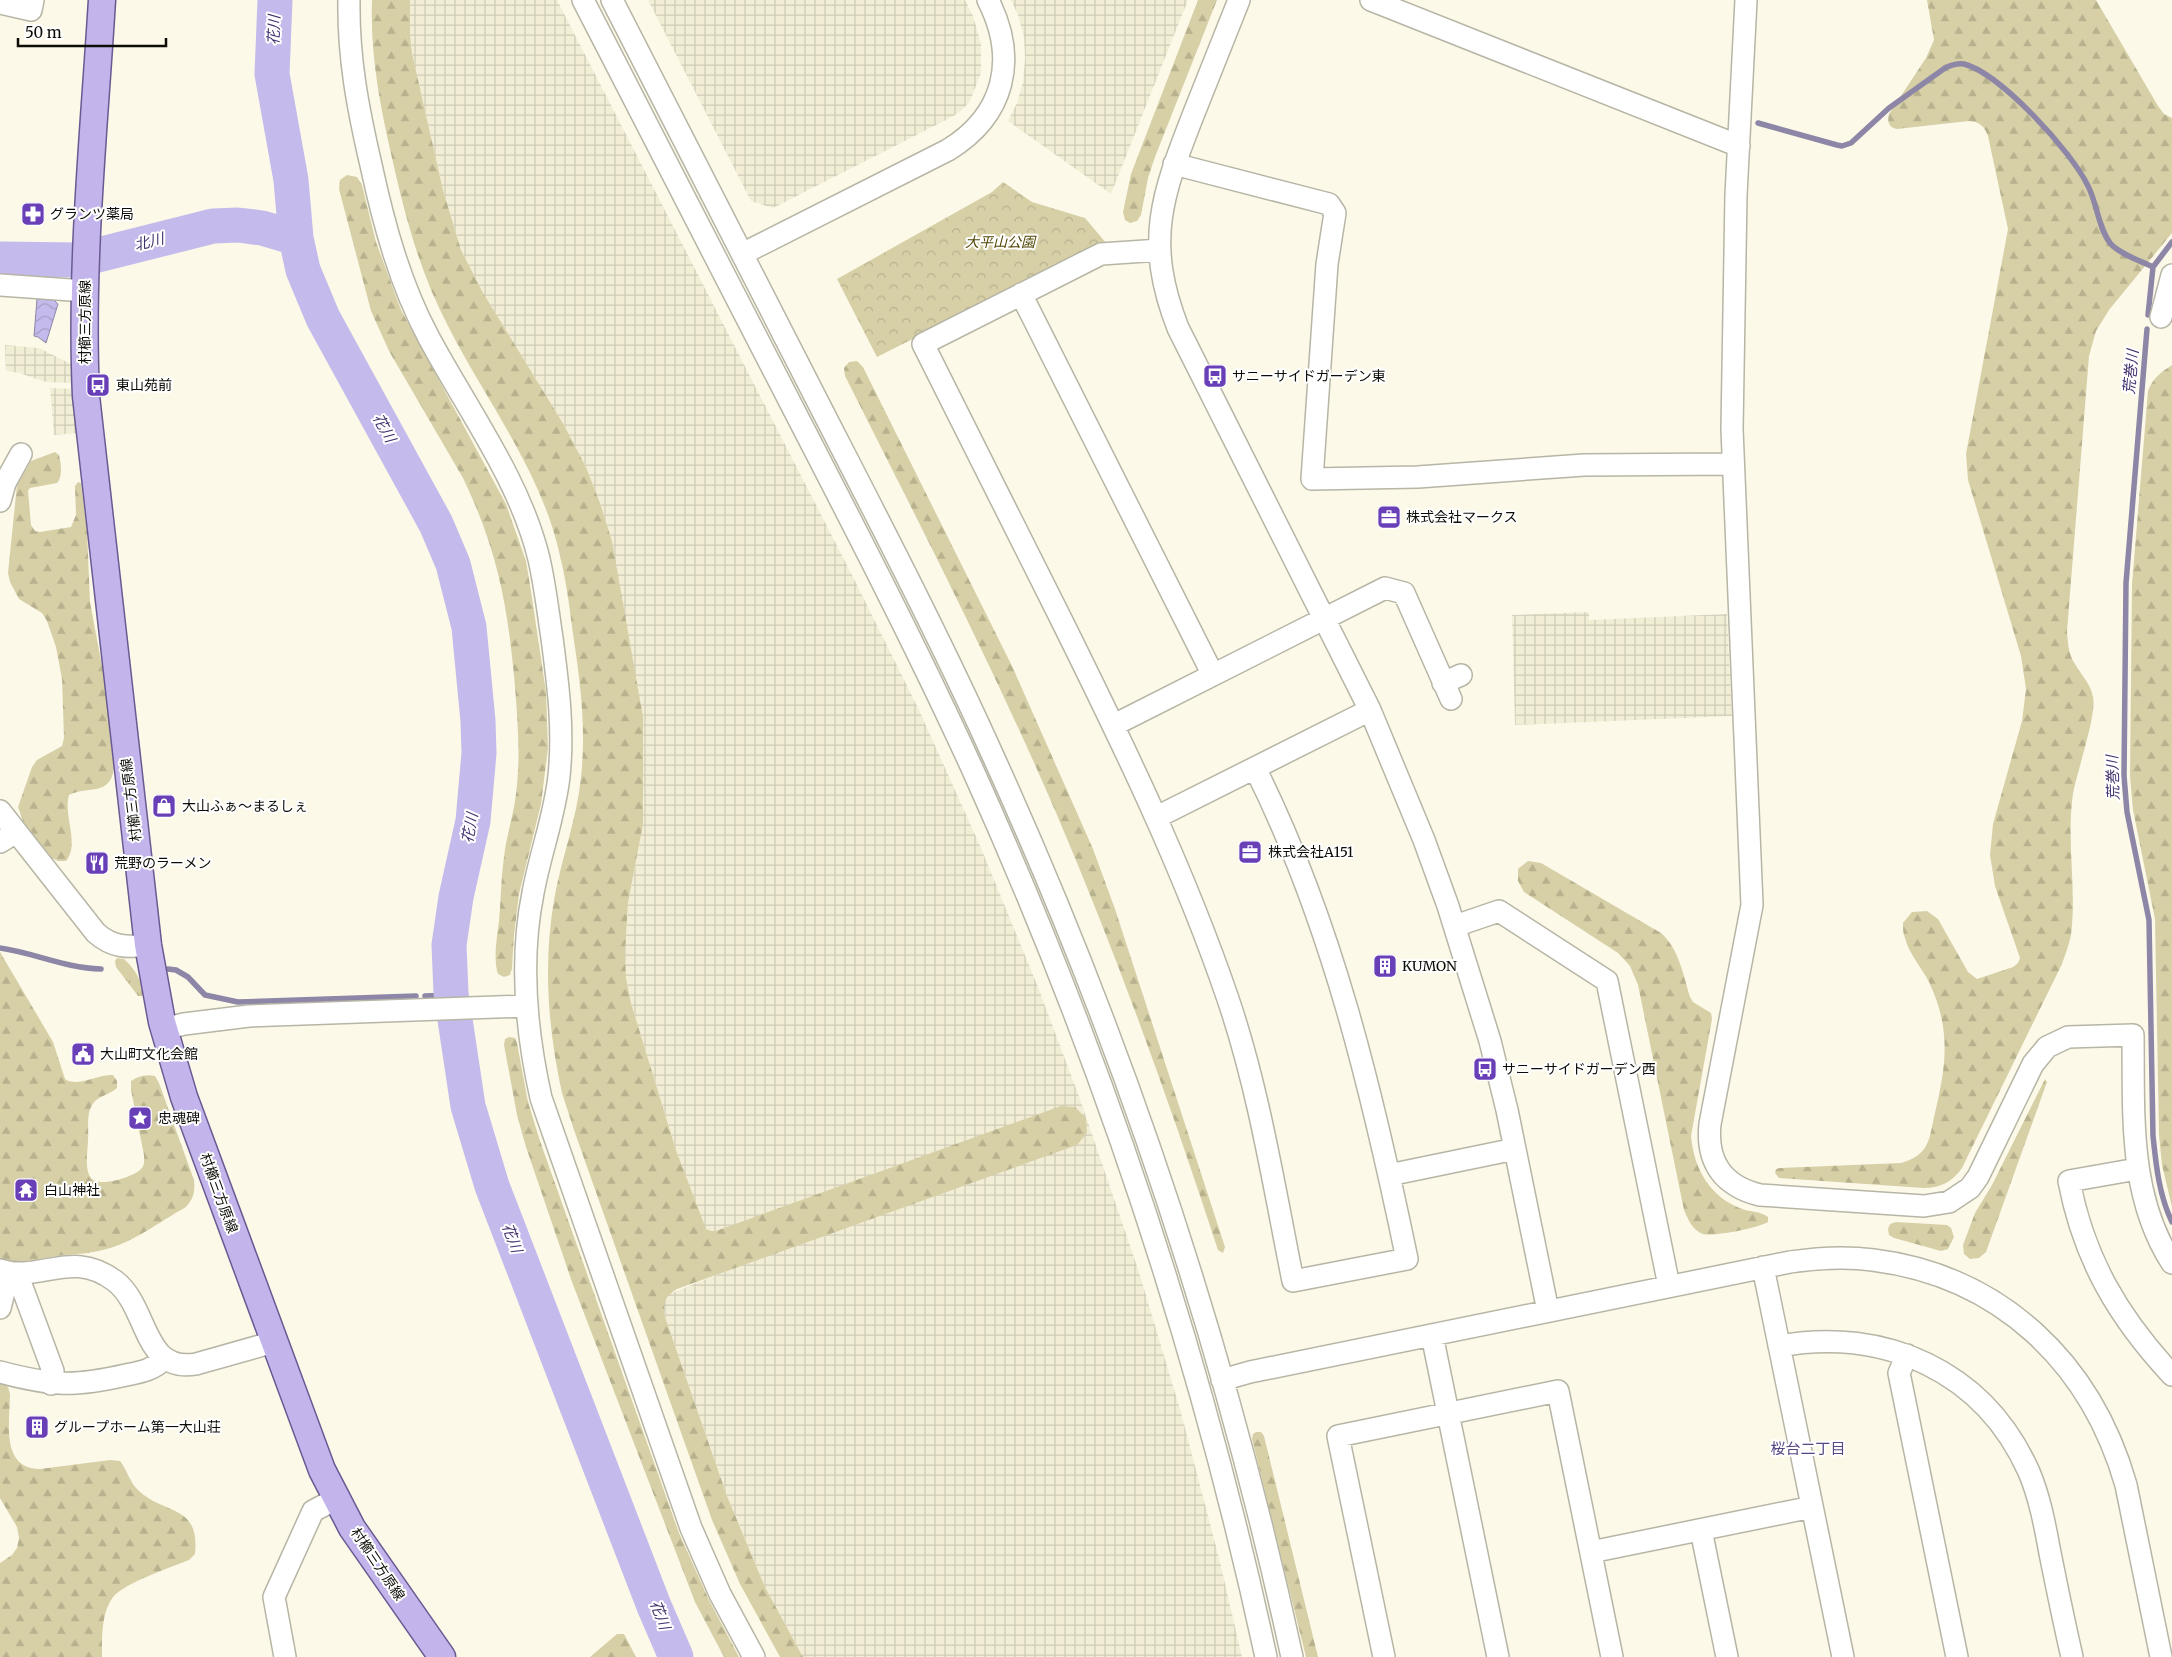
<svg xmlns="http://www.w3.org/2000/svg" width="2172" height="1657" viewBox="0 0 2172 1657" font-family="Merriweather,'Noto Sans JP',serif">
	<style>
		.industrial { fill: url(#industrial-grid) }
		.grass { fill: url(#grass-tufts) }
		.forest { fill: url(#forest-firs) }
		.park { fill: url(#park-crowns) }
		.water { fill: url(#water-waves); stroke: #8d86a7 }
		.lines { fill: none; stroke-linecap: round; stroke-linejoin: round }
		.stream { stroke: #8d86a7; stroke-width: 5.5 }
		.river { stroke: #c4baeb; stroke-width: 35 }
		.minor-casing { stroke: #b7b5a5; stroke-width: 24 }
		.major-casing { stroke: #695a92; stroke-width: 29 }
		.minor { stroke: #fff; stroke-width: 21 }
		.major { stroke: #c3b5eb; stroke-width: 26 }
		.labels { text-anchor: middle; stroke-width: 4; stroke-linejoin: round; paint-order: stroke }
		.poi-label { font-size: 14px; fill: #0d0d07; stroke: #fff; text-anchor: start }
		.park-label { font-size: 14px; font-style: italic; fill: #4f4400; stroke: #fff }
		.street-label { font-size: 14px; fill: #0d0d07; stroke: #fff }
		.water-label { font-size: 15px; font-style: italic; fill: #44326e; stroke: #fff }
		.neighbourhood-label { font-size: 15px; fill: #574684; stroke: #fff }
	</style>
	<defs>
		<pattern id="industrial-grid" width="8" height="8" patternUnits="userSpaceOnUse" patternTransform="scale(1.25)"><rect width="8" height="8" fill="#f2eed6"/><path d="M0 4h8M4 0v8" fill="none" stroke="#cecbb6"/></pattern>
		<pattern id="grass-tufts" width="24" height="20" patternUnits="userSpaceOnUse" patternTransform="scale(1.25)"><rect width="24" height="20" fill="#d7d0a7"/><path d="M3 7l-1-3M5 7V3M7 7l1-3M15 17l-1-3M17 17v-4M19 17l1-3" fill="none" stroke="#b7b18e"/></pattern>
		<pattern id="forest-firs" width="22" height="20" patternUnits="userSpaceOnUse" patternTransform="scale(1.25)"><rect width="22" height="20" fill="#d7d0a7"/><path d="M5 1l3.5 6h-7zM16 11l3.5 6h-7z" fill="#b7b18e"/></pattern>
		<pattern id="park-crowns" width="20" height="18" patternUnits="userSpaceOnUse" patternTransform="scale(1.25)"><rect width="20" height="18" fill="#d7d0a7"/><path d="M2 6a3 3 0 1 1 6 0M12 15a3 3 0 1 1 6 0" fill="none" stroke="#b7b18e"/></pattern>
		<pattern id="water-waves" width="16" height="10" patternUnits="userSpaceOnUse" patternTransform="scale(1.25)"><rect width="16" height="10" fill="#c4baeb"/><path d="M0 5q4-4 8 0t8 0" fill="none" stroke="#a79fc8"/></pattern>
	</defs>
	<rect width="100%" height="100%" fill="#fcf9e9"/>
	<path class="industrial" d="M 410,0 L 557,0 L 852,575 L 919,710 L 981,848 L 1038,987 L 1080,1099 L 1139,1272 L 1182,1416 L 1220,1562 L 1242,1657 L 803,1657 L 765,1587 L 727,1496 L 665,1317 L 663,1304 L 667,1295 L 721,1273 L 676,1150 L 631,1003 L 626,978 L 625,953 L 628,903 L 639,846 L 644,800 L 612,541 L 600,503 L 586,467 L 564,425 L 482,291 L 461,250 L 443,190 L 412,53 L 410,35 Z
		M 648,0 L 965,0 L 973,16 L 981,44 L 981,73 L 970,101 L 961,111 L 950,118 L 773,208 L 751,201 Z
		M 1011,0 L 1188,0 L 1111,194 L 1008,121 L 1017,103 L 1023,82 L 1025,59 L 1024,37 L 1018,15 Z
		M 5,345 L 39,348 L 71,364 L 72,383 L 46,382 L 19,373 L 6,371 Z
		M 50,388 L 72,389 L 76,433 L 54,435 Z
		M 1589,612 L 1589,620 L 1727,614 L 1732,716 L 1515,725 L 1512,615 Z"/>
	<path class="grass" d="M 117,958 L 124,959 C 135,969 143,981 142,996 L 138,996 L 116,967 L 115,961 Z"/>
	<path class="forest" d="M 372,0 L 410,0 L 410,35 L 412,53 L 443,190 L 461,250 L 482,291 L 564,425 L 586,467 L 600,503 L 612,541 L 643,717 L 643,824 L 628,903 L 625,953 L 626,978 L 631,1003 L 676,1150 L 706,1229 L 711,1231 L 716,1231 L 1061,1106 L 1075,1107 L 1086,1118 L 1087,1133 L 1077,1145 L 677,1289 C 664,1297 663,1303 665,1317 L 727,1496 L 765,1587 L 803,1657 L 780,1657 L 740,1584 L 712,1520 L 574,1130 L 562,1093 C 548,1029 543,965 554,900 C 561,859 577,819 581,777 C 586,731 581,687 574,641 C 570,612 567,584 560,556 C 542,472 486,401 448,326 C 420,273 405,216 392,158 C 380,105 370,55 372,0 Z
		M 1198,0 L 1217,0 L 1155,157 L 1148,178 L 1141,215 L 1137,221 L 1130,223 L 1125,220 L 1123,212 L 1131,174 Z
		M 1927,0 L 2096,0 L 2158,106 L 2164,114 L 2172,118 L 2172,233 L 2109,310 L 2096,331 L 2089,356 L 2067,631 C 2068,643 2068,654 2075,664 C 2081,675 2091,684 2093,697 C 2097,715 2077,771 2073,794 C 2066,841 2077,888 2071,935 C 2069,945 2065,955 2062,964 L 1962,1168 C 1952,1182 1941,1188 1924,1188 L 1779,1178 L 1775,1173 L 1776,1169 L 1780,1168 L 1901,1163 C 1928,1155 1929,1142 1934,1117 C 1946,1067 1952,1031 1929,982 C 1922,968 1909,954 1905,938 C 1903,934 1903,928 1903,923 L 1912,912 L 1927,911 L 1938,919 L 1968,972 L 1977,979 L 2013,967 L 2018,963 L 2020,958 L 1995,886 L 1990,855 L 1993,824 L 2022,721 L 2026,689 L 2021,656 L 1968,480 L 1966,454 L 2008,229 L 1988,136 C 1984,126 1980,122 1969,121 L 1897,129 C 1889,128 1887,122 1889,114 L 1926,58 L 1934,40 Z
		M 347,175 L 357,177 L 362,185 L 376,242 L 401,310 L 506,504 L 526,561 L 531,591 L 546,692 L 548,748 L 541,804 L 519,894 L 514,935 L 512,968 L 510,975 L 504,977 L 498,974 C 493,959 497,937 499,921 C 501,900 501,878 504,857 C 506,838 512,820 515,801 C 521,763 518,725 515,687 C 508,607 498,551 463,478 L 389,351 L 371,311 L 339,189 L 340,180 Z
		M 857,361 L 863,367 L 1012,666 L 1093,849 L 1115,909 L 1225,1247 L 1223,1253 L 1218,1250 C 1170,1103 1118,958 1057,815 C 993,666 918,521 845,376 L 844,368 L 849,362 Z
		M 2172,365 L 2172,1207 L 2162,1165 L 2159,1135 L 2155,919 L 2133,810 L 2130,776 L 2132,584 L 2148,391 C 2153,378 2160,373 2172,365 Z
		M 55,452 L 59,455 C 61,464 63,476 57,483 L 30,488 L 28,491 L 31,525 L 35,531 L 40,532 L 71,527 L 76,515 L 75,486 L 78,482 L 81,483 L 87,531 L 90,602 L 104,677 L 114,768 C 110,797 89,785 69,795 C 63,816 80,844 66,861 L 58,861 L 52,858 L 23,821 L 18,807 L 32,767 L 37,760 L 62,746 L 64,738 L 62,679 L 56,647 L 47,621 L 42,613 L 19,599 L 10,582 L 8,573 L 17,485 L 31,461 Z
		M 1528,861 L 1541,863 L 1661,933 C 1679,949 1683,974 1690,997 L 1693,1002 L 1711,1013 L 1712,1019 L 1691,1136 C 1694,1169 1710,1197 1742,1209 C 1750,1212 1760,1211 1768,1217 L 1768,1222 C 1758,1228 1713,1237 1703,1234 C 1692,1230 1688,1219 1684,1210 L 1638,985 L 1630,966 L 1618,953 L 1524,892 L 1518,881 L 1518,869 Z
		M 0,952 L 53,1042 L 65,1079 C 77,1088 98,1074 113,1075 L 117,1081 L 117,1088 C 110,1095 97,1096 92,1105 C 86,1115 89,1129 88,1140 C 88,1150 84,1169 91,1178 C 98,1188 134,1177 141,1169 C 145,1165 144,1161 144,1155 L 131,1090 L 131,1081 C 139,1076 145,1074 155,1076 L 159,1083 L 194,1180 C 195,1192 194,1198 186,1207 C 159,1222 133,1243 103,1250 C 88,1254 73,1254 57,1256 C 37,1259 20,1266 0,1259 Z
		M 509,1037 L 515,1038 L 517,1043 L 528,1102 L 540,1141 L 679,1533 L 709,1600 L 739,1657 L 724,1657 L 695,1602 L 572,1282 L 526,1147 L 517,1115 L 504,1045 L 505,1039 Z
		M 2045,1079 L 2047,1082 L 1986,1252 L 1979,1258 L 1970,1259 L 1964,1254 L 1963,1245 L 1975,1213 L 1992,1185 Z
		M 1896,1222 L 1947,1225 L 1951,1228 L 1954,1237 L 1948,1249 L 1941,1251 L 1894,1238 L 1889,1235 L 1888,1229 L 1890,1224 Z
		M 0,1383 L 8,1387 L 10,1394 C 10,1422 0,1468 40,1469 L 110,1460 L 120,1461 C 127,1470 130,1483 139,1491 C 165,1515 200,1504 195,1554 L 189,1560 C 170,1568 126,1582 113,1597 C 101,1613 102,1638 102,1657 L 0,1657 L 0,1563 L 12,1555 L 17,1548 L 19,1538 L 17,1527 L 0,1498 Z
		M 1256,1432 L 1261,1432 L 1264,1436 L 1318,1657 L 1306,1657 L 1252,1439 L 1253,1434 Z
		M 617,1634 L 624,1634 L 636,1657 L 590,1657 Z"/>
	<path class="park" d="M 1003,182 L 1032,202 L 1085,218 L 1107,244 L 1099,245 L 877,357 L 837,279 L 992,192 Z"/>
	<path class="water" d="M 37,299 L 54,300 L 58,304 L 46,343 L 38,337 L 34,336 Z"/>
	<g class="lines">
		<path class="stream" d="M 1758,123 L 1837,145 L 1842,146 L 1851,143 L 1889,108 L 1945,68 C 1951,65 1957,63 1964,64 C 2000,73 2072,152 2088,186 C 2097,203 2098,227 2110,243 C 2119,254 2141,261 2153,267
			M 2148,315 L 2153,267 L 2172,242
			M 2147,329 L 2126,583 L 2124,776 L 2127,812 L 2149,920 L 2153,1136 C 2156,1165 2159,1195 2172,1222
			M 0,948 C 35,953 65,968 101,969
			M 168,969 L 176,970 L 188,977 L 205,995 L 238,1002 L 416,996
			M 425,996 L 451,995"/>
		<path class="river" d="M 275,0 L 272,74 L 291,180 L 296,238 L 303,270 L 323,318 L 436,524 L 453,564 L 469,627 L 478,721 L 479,753 L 473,821 L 456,897 L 449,945 L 451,993 L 468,1106 L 492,1186 L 654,1606 L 676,1657
			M 0,259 L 78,260 L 213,226 L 238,225 L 262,228 L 296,238"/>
		<g class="minor-casing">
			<path id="minor" d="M 349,0 C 348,57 358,109 371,165 C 384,225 400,284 429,338 C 467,409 520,480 539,559 C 545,585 548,612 552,638 C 558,684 564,729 559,776 C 555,815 540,854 533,893 C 519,962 526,1031 541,1098 L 691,1528 L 720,1594 L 754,1657
				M 583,0 C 653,137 724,273 794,410 C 855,528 916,646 971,766 C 1100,1051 1200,1351 1266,1657
				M 612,0 C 682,137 752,273 822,410 C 881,525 941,640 994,758 C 1125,1046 1225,1348 1292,1657
				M 1239,0 C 1224,38 1209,75 1194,113 C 1162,195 1144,241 1178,328 L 1370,710 L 1424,840 L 1448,906 L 1490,1041 L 1507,1110 L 1548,1311
				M 1371,0 L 1739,146
				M 1746,0 L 1736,195 L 1732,429 L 1752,905 L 1710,1124 C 1706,1162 1723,1186 1760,1195 L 1924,1206 L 1949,1202 L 1970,1188 L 1978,1177 L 2033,1064 L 2047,1047 L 2068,1037 L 2133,1035 C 2134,1113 2128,1195 2172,1263
				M 0,3 L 31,10 L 33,0
				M 1174,164 L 1329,204 L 1335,213 L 1327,264 L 1312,479 L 1418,477 L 1584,465 L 1733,464
				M 1160,250 L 1101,254 L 923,344 C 968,435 1014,526 1060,617 C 1122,742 1183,867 1228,999 C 1259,1090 1274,1187 1293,1281 L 1407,1259 C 1372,1091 1332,922 1255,768
				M 742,254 L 948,150 C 1005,115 1018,59 988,0
				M 0,285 L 85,291
				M 1021,294 L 1213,675
				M 2161,317 L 2172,275
				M 0,501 L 5,483 L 21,454
				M 1443,683 L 1461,675
				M 1114,725 L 1385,588 L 1404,593 L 1451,699
				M 0,811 L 96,933 C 112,947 127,948 148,945
				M 1157,817 L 1370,710
				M 0,842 L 16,832
				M 1455,926 L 1499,911 L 1607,981 L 1669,1286
				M 164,1029 L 184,1024 L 249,1016 L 527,1006
				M 2137,1169 L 2069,1181 C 2084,1259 2118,1317 2172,1375
				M 1389,1175 L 1515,1149
				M 1763,1267 L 1843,1657
				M 0,1270 C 41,1283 71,1248 115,1281 C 149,1307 142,1373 196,1364 L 274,1342
				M 20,1274 L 22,1287 L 53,1371 L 51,1384
				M 0,1308 L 9,1272
				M 1432,1335 L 1498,1657
				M 1779,1346 C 1885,1327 1984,1371 2029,1472 C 2040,1498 2045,1526 2050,1553 C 2057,1588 2064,1622 2072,1657
				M 1907,1355 L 1899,1373 L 1957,1657
				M 0,1372 C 52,1386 74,1387 126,1375 C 141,1372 153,1370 164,1359
				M 1222,1380 L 1250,1372 L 1790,1262 C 1817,1258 1845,1256 1873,1260 C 2001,1276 2091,1363 2126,1485 L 2161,1657
				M 1701,1530 L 1727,1657
				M 1591,1552 L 1812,1507
				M 285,1657 L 274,1597 L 313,1511 L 336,1499
				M 1384,1657 L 1338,1436 L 1558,1391 L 1612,1657"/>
		</g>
		<g class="major-casing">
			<path id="major" d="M 102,0 C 94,132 80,264 86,396 L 148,945 L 162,1022 L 184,1097 L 322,1470 L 352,1528 L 442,1657"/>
		</g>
		<use href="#minor" class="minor"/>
		<use href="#major" class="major"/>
	</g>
	<defs>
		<g id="pharmacy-square" transform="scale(1.25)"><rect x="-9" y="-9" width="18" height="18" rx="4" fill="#693fb8" stroke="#fff"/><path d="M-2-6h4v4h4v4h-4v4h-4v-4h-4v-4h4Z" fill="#fff"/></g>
		<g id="bus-square" transform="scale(1.25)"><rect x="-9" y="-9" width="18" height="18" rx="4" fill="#693fb8" stroke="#fff"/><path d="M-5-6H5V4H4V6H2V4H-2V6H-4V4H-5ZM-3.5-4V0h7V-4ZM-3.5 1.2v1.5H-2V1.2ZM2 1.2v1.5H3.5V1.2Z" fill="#fff"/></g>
		<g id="office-square" transform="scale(1.25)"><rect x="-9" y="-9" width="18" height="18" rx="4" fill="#693fb8" stroke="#fff"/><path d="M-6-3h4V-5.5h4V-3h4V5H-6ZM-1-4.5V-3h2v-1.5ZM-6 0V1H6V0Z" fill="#fff"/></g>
		<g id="shop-square" transform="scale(1.25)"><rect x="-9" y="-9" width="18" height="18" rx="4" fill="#693fb8" stroke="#fff"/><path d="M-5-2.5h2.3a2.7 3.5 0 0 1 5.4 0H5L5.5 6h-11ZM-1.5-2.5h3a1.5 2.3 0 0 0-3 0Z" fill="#fff"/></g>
		<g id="restaurant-square" transform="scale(1.25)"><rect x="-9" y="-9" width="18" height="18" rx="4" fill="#693fb8" stroke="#fff"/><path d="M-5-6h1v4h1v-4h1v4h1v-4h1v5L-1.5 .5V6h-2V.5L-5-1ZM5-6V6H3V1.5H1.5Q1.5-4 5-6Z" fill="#fff"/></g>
		<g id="building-square" transform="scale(1.25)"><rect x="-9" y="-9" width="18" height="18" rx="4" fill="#693fb8" stroke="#fff"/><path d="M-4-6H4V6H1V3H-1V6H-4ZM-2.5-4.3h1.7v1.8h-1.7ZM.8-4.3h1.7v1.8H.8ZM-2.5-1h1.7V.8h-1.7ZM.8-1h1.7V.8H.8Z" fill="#fff"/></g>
		<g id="civic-square" transform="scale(1.25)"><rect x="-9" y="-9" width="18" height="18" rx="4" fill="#693fb8" stroke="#fff"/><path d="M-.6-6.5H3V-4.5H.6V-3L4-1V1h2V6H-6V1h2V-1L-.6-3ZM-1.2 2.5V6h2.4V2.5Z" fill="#fff"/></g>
		<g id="sight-square" transform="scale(1.25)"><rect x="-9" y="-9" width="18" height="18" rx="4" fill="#693fb8" stroke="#fff"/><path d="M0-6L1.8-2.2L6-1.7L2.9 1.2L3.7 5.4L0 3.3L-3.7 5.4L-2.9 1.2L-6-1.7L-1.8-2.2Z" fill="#fff"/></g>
		<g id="temple-square" transform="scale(1.25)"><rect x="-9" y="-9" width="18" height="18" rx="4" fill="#693fb8" stroke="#fff"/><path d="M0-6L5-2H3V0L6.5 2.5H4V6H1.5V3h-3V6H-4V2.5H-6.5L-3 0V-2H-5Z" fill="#fff"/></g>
	</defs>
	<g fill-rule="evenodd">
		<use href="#pharmacy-square" x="33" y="214"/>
		<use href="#bus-square" x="1215" y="376"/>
		<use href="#bus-square" x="98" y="385"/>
		<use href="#office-square" x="1389" y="517"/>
		<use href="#shop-square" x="164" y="806"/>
		<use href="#office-square" x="1250" y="852"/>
		<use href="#restaurant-square" x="97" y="863"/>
		<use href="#building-square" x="1385" y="966"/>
		<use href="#civic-square" x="83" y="1054"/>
		<use href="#bus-square" x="1485" y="1069"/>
		<use href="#sight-square" x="140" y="1118"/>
		<use href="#temple-square" x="26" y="1190"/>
		<use href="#building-square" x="37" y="1427"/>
	</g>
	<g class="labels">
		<g class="poi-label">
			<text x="50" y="219">グランツ薬局</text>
			<text x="1232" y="381">サニーサイドガーデン東</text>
			<text x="116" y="390">東山苑前</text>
			<text x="1406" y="522">株式会社マークス</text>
			<text x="182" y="811">大山ふぁ～まるしぇ</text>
			<text x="1268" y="857">株式会社A151</text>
			<text x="114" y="868">荒野のラーメン</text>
			<text x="1402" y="971">KUMON</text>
			<text x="100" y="1059">大山町文化会館</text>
			<text x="1502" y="1074">サニーサイドガーデン西</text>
			<text x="158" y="1123">忠魂碑</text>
			<text x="44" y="1195">白山神社</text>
			<text x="54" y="1432">グループホーム第一大山荘</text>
		</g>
		<g class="park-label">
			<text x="1000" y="247">大平山公園</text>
		</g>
		<g class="street-label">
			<text transform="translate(85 322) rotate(-90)" y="5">村櫛三方原線</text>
			<text transform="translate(131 800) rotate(-97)" y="5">村櫛三方原線</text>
			<text transform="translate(219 1193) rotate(70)" y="5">村櫛三方原線</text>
			<text transform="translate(378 1564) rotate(56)" y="5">村櫛三方原線</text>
		</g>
		<g class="water-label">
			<text transform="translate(274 30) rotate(-88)" y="5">花川</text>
			<text transform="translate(149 242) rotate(-14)" y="5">北川</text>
			<text transform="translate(2131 372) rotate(-85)" y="5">荒巻川</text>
			<text transform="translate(384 428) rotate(61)" y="5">花川</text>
			<text transform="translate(2113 778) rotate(-92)" y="5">荒巻川</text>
			<text transform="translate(470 828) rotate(-80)" y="5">花川</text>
			<text transform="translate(512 1238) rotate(69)" y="5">花川</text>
			<text transform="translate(660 1615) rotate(69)" y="5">花川</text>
		</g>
		<g class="neighbourhood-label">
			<text x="1808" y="1454">桜台二丁目</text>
		</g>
	</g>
	<path d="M18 38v8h148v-8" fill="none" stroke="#0d0d07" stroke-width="2.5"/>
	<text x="25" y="38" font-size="15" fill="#0d0d07" stroke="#ffffff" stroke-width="4" paint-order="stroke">50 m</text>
</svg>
